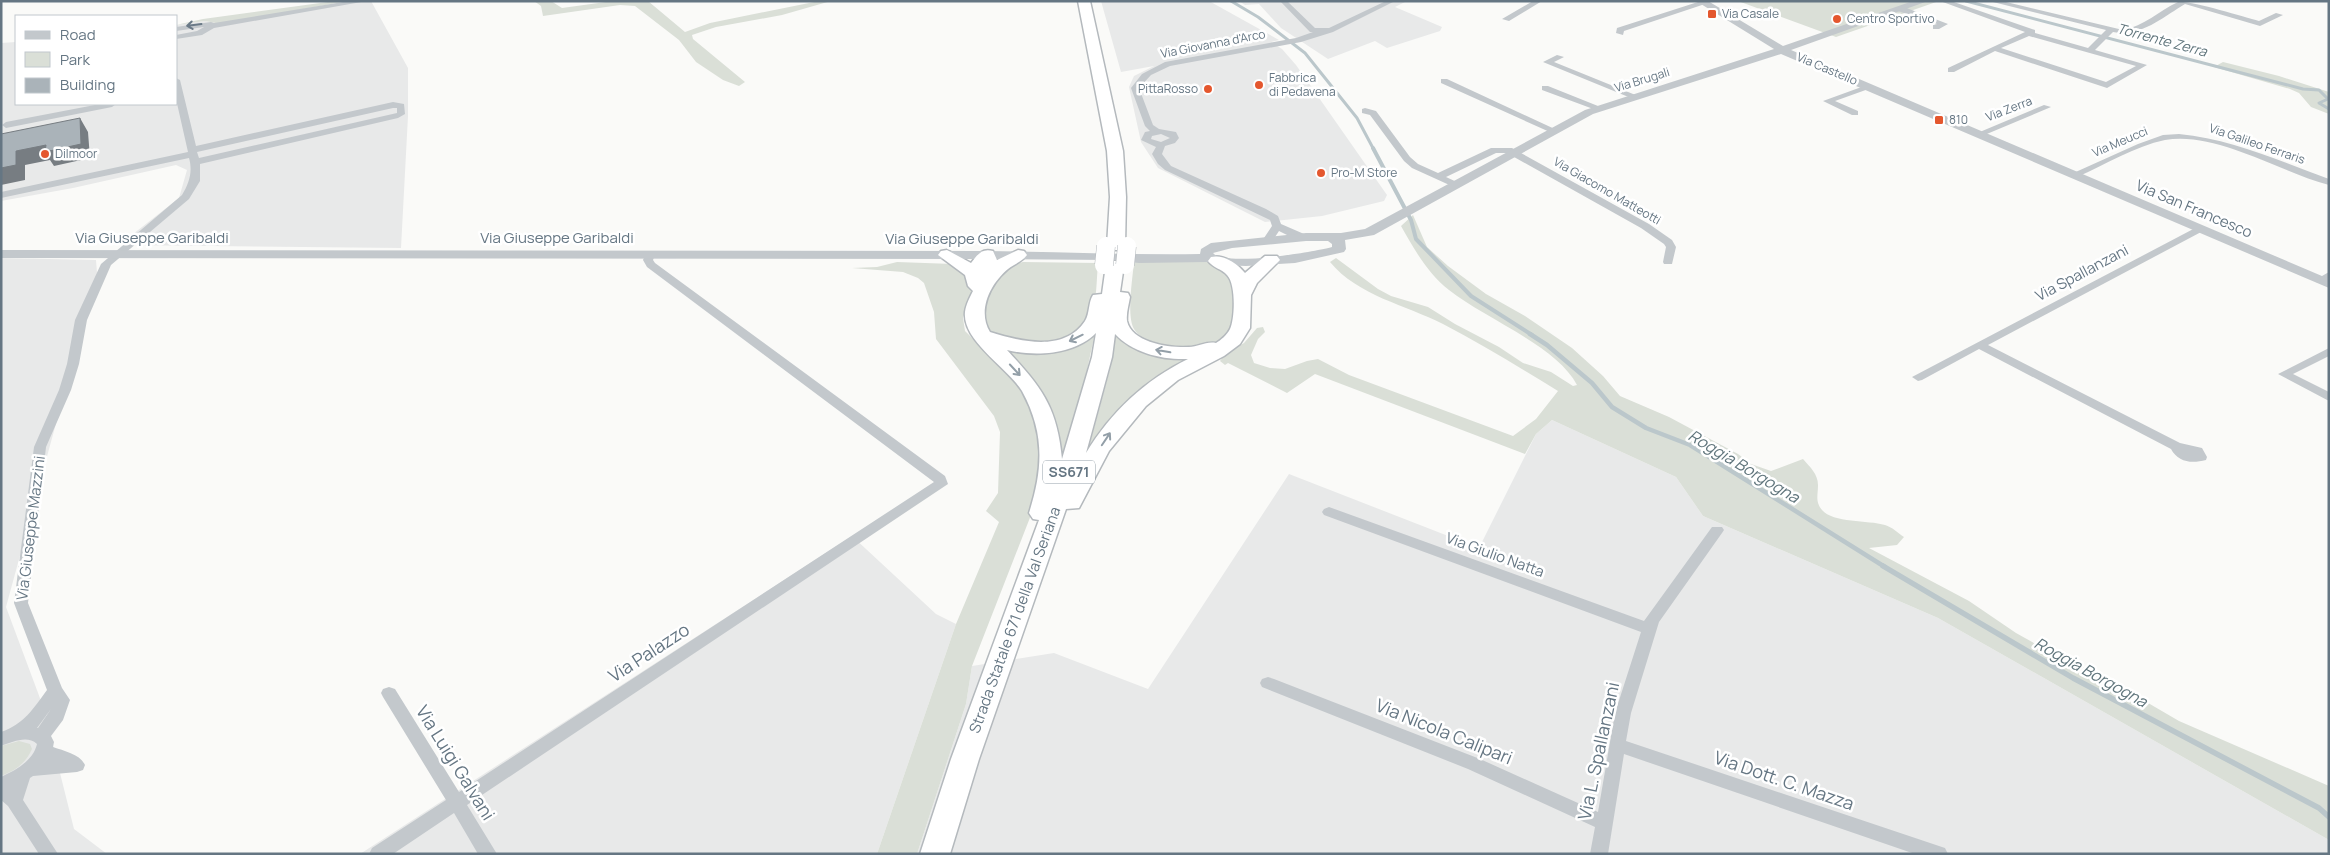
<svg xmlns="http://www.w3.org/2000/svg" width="2330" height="855" viewBox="0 0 2330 855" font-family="Manrope,sans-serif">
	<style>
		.built { fill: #e8e9e9 }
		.green { fill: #dadfd7 }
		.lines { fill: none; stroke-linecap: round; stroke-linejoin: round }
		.stream-far3 { stroke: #bbc7cb; stroke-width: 3 }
		.stream-far2 { stroke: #bbc7cb; stroke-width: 4 }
		.stream-far1 { stroke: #bbc7cb; stroke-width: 4.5 }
		.stream { stroke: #bbc7cb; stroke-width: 5.5 }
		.trunk-casing { stroke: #b4b9bd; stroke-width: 3 }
		.minor { fill: #c3c8cc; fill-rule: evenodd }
		.tertiary { fill: #c3c8cc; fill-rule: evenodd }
		.trunk { fill: #fff; fill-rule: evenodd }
		.trunk-bridge-casing { stroke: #b4b9bd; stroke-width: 19; stroke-linecap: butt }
		.trunk-bridge { stroke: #fff; stroke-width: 18 }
		.shaded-wall { fill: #777d82 }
		.building { fill: #aab3b9; stroke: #777d82 }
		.oneway { stroke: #6a7a87 }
		.oneway2 { stroke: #939fa8 }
		.poi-dot { fill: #e4572e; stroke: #fff; stroke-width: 2 }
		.labels { text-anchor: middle; stroke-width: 5; stroke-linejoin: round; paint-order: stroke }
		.far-poi-label { font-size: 12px; fill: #657683; stroke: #fff; text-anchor: start }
		.far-street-label { font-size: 12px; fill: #657683; stroke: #fff }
		.far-water-label { font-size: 14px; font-style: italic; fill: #60757c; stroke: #fff }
		.shield { fill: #fff; stroke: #939fa8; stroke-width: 1 }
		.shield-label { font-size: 14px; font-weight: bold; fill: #657683 }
		.street-label { font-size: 15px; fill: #657683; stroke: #fff }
		.water-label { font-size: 16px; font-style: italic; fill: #60757c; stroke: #fff }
		.near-street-label { font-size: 18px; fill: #657683; stroke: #fff }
	</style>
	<rect width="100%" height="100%" fill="#fafaf8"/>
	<path class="built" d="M 348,1 L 371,1 L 408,68 L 408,116 L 401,248 L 119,245 L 179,198 L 187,170 L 176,165 L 73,188 L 1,201 L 1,43 L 16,42 L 16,104 L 176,104 L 176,25 L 205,21 L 221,24 Z
		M 1101,1 L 1209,1 L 1279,40 L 1271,42 L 1282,49 L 1296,65 L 1387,195 L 1384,201 L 1322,216 L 1265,222 L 1158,168 L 1141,142 L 1129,87 L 1134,76 L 1154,66 L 1121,72 Z
		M 1239,1 L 1407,1 L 1395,7 L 1442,27 L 1440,31 L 1387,48 L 1375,41 L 1328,59 L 1281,28 L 1259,4 L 1245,5 Z
		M 1,258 L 96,260 L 97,273 L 6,607 L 44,709 L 74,829 L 107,854 L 1,854 Z
		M 1552,420 L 1676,477 L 1703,516 L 1938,618 L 2329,840 L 2329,854 L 917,854 L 966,704 L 972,666 L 1054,653 L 1148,689 L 1289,474 L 1479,548 L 1536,434 Z
		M 852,536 L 936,614 L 956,624 L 877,854 L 360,854 Z"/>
	<path class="green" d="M 335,1 L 348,1 L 221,24 L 205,21 L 176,25 L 203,19 Z
		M 534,1 L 551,1 L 562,8 L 613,1 L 648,1 L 685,32 L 710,23 L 819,1 L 831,1 L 782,15 L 716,27 L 692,35 L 693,39 L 745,82 L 739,86 L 723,80 L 696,62 L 679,40 L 635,6 L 620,5 L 543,16 L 541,6 Z
		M 1738,1 L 1939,1 L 1836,37 Z
		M 2223,62 L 2279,76 L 2329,92 L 2329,114 L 2311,107 L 2299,93 L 2290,89 L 2214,67 Z
		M 1413,215 L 1427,247 L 1448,266 L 1486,294 L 1525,316 L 1572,348 L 1603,376 L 1620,396 L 1669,417 L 1738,454 L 1751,464 L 1771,471 L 1803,459 C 1810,467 1818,474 1818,485 C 1818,496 1815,501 1822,510 C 1833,523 1868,520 1885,525 C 1892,527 1898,533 1904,537 L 1897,545 L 1869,548 L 1969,601 L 2016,633 L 2052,653 L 2095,672 L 2179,721 L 2329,786 L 2329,840 L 1938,618 L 1703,516 L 1676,477 L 1552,420 L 1536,434 L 1525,454 L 1315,374 L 1287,393 L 1228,363 L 1225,365 L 1220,361 L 1225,354 L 1244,343 L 1257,328 L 1263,327 L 1265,332 L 1258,339 L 1251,355 L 1254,363 L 1270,368 L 1285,369 L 1307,361 L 1318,359 L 1349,375 L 1513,436 L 1536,419 L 1558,391 C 1520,368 1482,344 1443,324 C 1406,305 1358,296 1330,262 L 1336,258 L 1378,289 L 1391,296 L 1428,307 L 1455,324 L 1499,347 L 1523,363 L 1551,372 L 1573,386 L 1577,385 C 1557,346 1484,318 1449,290 C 1428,274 1414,249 1401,226 Z
		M 1134,261 L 1210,262 L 1223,267 L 1236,286 L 1232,331 C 1228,334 1224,338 1220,340 C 1197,351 1149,353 1134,329 C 1126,315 1133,277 1134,261 Z
		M 897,262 L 953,264 L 961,268 L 972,282 L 972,292 L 963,318 L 965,331 L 1017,382 L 1028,404 L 1037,428 L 1042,470 L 1031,515 L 972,666 L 966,704 L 917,854 L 877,854 L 956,624 L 999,522 L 986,511 L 998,493 L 1000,432 L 994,416 L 936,339 L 934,312 L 924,283 L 918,278 L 903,272 L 852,268 L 877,267 Z
		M 1023,262 L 1098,263 C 1096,284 1098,312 1083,329 C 1066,349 984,349 983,316 C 983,295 997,280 1008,265 Z
		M 1095,333 L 1079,407 L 1061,461 L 1010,351 C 1046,357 1063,347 1095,333 Z
		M 1115,335 L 1125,342 L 1193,356 L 1087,454 L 1110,369 Z
		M 19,741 L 30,744 L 32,749 C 26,763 15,771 1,776 L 1,746 Z"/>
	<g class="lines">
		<path class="stream-far3" d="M 1231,1 L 1258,17 L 1305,53 L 1357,118 L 1374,150
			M 1966,1 L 2303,89 L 2319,90 L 2328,99 L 2319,103 L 2329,109"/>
		<path class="stream-far2" d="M 1373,148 L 1411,220 L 1416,239 L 1471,296 L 1532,335"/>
		<path class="stream-far1" d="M 1530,334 L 1547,345 L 1592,383 L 1612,407 L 1646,428 L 1690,445 L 1885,567"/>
		<path class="stream" d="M 1883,566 L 2073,678 L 2319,808 L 2329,817"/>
		<g class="trunk-casing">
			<path id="trunk" d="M 1078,1 L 1090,1 L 1123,151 L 1126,197 L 1125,246 L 1122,250 L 1110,250 L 1107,246 L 1110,197 L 1107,151 Z
				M 947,250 L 971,263 C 978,254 982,248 993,251 L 997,260 L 1018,250 L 1024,251 L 1027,255 C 1022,262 1014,264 1008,269 C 990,284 977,311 990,332 C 1019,341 1064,353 1085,321 C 1090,313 1088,303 1093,295 L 1102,294 L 1106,265 L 1109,261 L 1121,261 L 1124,265 L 1120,292 L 1128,293 L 1130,297 C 1129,304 1126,313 1127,321 C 1132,343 1170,348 1189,347 C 1198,347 1206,341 1216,343 C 1221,340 1227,335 1230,329 C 1235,318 1236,284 1227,275 C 1222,269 1213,268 1208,261 L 1211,257 C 1223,254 1237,263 1245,273 L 1265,256 L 1277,256 L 1280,260 L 1257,283 L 1251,295 L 1250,328 L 1240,344 L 1224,356 L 1178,380 L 1146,406 L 1109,451 L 1079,508 L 1066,509 L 979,759 L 950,854 L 920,854 L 951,759 L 1039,520 L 1033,519 L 1029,513 C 1043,469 1045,433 1022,391 C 1008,368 962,341 965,312 C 966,304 970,297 973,291 L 968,286 L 965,275 L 938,255 L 941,251 ZM 1096,333 L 1092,357 L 1062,459 C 1057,406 1041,387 1007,350 C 1035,357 1074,355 1096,333 ZM 1115,334 C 1133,353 1162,360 1188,359 C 1145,380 1111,412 1086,453 L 1112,357 Z"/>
		</g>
		<path class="minor" d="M 349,1 L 367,1 L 214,28 L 202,35 L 176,39 L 176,35 L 197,31 L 204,27 L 176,31 L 176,27 L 211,22 L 214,23 Z
			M 1280,1 L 1287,1 L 1315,28 L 1329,28 L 1386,1 L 1395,1 L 1333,32 L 1301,42 L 1170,66 L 1151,75 L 1139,88 L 1153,125 L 1159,129 L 1176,132 L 1179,138 L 1175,143 L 1165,146 L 1162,154 L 1171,166 L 1266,209 L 1278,216 L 1281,224 L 1311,237 L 1306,240 L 1289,236 L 1279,231 L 1271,243 L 1267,244 L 1262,241 L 1272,226 L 1270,220 L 1165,170 L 1158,164 L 1152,154 L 1156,147 L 1141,140 L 1145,132 L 1150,131 L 1145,126 L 1131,88 L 1142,74 L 1165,62 L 1296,38 L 1313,32 L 1310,32 ZM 1161,134 L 1170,138 L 1161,142 L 1151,139 L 1152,136 Z
			M 1533,1 L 1542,1 L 1509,21 L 1502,19 Z
			M 1701,1 L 1708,3 L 1624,31 L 1623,35 L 1616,33 L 1617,28 Z
			M 1940,1 L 1951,1 L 2035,30 L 2035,33 L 2088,48 L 2106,30 L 1989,1 L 2002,1 L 2123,30 C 2144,26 2159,11 2178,2 C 2190,0 2243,17 2259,21 L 2276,13 L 2283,15 L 2260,26 L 2185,4 C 2163,17 2140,38 2113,32 L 2095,50 L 2147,65 L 2107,88 L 1995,51 L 1954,72 L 1948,72 L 1948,68 L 2025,32 ZM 2029,36 L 2136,66 L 2106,82 L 2001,48 Z
			M 1898,7 L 1904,7 L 1948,24 L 1939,29 L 1933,29 L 1933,25 L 1937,24 L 1898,11 Z
			M 1557,55 L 1564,57 L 1554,62 L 1638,96 L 1631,98 L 1543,62 Z
			M 176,78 L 180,80 L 196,146 L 393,102 L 404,104 L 405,114 L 398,118 L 200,164 L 200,181 L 189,199 L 111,265 L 87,320 L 79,364 L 71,390 L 46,447 L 28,603 L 62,688 L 70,700 L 63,720 L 51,736 L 54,742 L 53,747 C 64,751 80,754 85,765 L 83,770 L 77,772 L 33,776 L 30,778 L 23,800 L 58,854 L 39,854 L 8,806 L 1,800 L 1,777 C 16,770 33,761 37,744 C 27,735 13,742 1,746 L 1,732 C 24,724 33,709 47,690 L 14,603 L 34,447 L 59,390 L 67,364 L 75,320 L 101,264 L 182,195 C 189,183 193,172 189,158 L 1,198 L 1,192 L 188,152 L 176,99 ZM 393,108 L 397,108 L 397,113 L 199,158 L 197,152 ZM 51,709 L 38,728 L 37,728 Z
			M 1441,79 L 1447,79 L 1559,131 L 1552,133 L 1441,83 Z
			M 1867,85 L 1874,87 L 1835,101 L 1858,111 L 1858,115 L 1852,115 L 1823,101 Z
			M 1542,86 L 1548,86 L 1603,108 L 1596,110 L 1542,90 Z
			M 100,104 L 116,104 L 112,107 L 6,128 L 2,125 L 6,122 Z
			M 2044,105 L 2051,107 L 1982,136 L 1975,134 Z
			M 1365,108 L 1376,111 L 1410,157 L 1418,164 L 1438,173 L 1491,148 L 1512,148 L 1649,224 L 1672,240 L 1676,247 L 1672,264 L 1664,264 L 1663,262 L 1666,247 L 1664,244 L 1641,228 L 1507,153 L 1496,153 L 1446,177 L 1459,183 L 1459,187 L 1456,188 L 1412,168 L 1404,161 L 1370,115 L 1362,113 L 1362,109 Z
			M 2179,134 C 2231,139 2280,161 2329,179 L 2329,185 C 2280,172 2216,131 2165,140 C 2135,146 2105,165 2077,177 L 2074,178 L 2069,175 L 2138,144 L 2163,135 Z
			M 2199,226 L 2204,229 L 2203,231 L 1988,345 L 2180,443 L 2202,448 L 2207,457 L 2206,460 C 2191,464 2178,462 2171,449 L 1979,349 L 1922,380 L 1918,381 L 1912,377 Z
			M 650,252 L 655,255 L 653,260 L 655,263 L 945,476 L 948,484 L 467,805 L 497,854 L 478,854 L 454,813 L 393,854 L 369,854 L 372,848 L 446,800 L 383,697 L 381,693 L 383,689 L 389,687 L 395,689 L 459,792 L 934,482 L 647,267 L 643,260 L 646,253 Z
			M 2329,272 L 2329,280 L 2320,283 L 2316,282 L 2315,280 Z
			M 2329,348 L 2329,356 L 2293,374 L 2329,392 L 2329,401 L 2278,374 Z
			M 1329,507 L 1644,621 L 1712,527 L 1722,527 L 1724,530 L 1722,533 L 1659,622 L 1631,713 L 1626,741 L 1939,846 L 1945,848 L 1948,854 L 1915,854 L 1624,754 L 1608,854 L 1590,854 L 1595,827 L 1468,769 L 1262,687 L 1260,683 L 1262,679 L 1268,677 L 1274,679 L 1480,759 L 1598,812 L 1615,713 L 1641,632 L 1324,515 L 1322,512 L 1324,509 Z"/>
		<path class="tertiary" d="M 1696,1 L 1708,1 L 1783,46 L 1913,1 L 1928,1 L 1791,50 L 2329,279 L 2329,288 L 1781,54 L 1593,114 L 1374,235 L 1345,240 L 1346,249 L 1344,252 L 1295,263 L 1246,266 L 1217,265 L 1207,262 L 1139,263 L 1112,260 L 987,259 L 1,258 L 1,250 L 987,251 C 1058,252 1129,255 1200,254 L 1201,249 L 1211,243 L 1306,233 L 1341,233 L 1365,229 L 1585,110 L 1774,49 ZM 1306,241 L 1328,241 L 1332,244 L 1332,247 C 1314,252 1224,267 1213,253 L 1232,248 Z"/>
		<use href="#trunk" class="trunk"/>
		<g class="trunk-bridge-casing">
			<path id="trunk-bridge" d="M 1104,265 L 1106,246
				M 1125,265 L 1127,246"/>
		</g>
		<use href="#trunk-bridge" class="trunk-bridge"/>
	</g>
	<path class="shaded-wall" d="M 80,118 L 88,132 L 90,158 L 54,166 L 50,160 L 25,165 L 25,180 L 1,185 L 1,168 L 16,151 Z"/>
	<path class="building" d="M 80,118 L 81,144 L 45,152 L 46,145 L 16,151 L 16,165 L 1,168 L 1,134 Z"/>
	<defs><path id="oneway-shaft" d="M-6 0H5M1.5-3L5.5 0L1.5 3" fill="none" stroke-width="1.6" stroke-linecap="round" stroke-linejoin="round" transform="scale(1.25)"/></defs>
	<use class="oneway" href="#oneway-shaft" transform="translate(194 25) rotate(173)"/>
	<g class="oneway2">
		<use href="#oneway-shaft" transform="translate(1076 338) rotate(154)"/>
		<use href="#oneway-shaft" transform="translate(1163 351) rotate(-170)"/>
		<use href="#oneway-shaft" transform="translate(1015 370) rotate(47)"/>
		<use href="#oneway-shaft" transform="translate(1106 439) rotate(-56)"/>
	</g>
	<g class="poi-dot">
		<rect x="1707" y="9" width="10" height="10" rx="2.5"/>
		<circle cx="1837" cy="19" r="5"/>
		<circle cx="1259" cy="85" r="5"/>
		<circle cx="1208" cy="89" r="5"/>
		<rect x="1934" y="115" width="10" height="10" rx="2.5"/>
		<circle cx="45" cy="154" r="5"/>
		<circle cx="1321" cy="173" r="5"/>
	</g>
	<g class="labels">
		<g class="far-poi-label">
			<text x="1722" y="18">Via Casale</text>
			<text x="1847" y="23">Centro Sportivo</text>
			<text x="1269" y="82">Fabbrica<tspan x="1269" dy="14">di Pedavena</tspan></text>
			<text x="1198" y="93" text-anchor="end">PittaRosso</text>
			<text x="1949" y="124">810</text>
			<text x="55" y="158">Dilmoor</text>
			<text x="1331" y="177">Pro-M Store</text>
		</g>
		<g class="far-street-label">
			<text transform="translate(1213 44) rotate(-11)" y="4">Via Giovanna d'Arco</text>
			<text transform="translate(1827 69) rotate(23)" y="4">Via Castello</text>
			<text transform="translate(1642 80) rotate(-17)" y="4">Via Brugali</text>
			<text transform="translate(2009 109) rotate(-21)" y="4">Via Zerra</text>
			<text transform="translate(2120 142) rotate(-23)" y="4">Via Meucci</text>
			<text transform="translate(2257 144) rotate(19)" y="4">Via Galileo Ferraris</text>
			<text transform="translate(1607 191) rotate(30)" y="4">Via Giacomo Matteotti</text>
		</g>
		<g class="far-water-label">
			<text transform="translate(2162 40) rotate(15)" y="5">Torrente Zerra</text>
		</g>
		<rect class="shield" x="1043" y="460.5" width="52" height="23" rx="4"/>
		<g class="shield-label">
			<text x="1069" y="477">SS671</text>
		</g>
		<g class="street-label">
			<text transform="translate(2194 209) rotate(23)" y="5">Via San Francesco</text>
			<text x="152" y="243">Via Giuseppe Garibaldi</text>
			<text x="557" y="243">Via Giuseppe Garibaldi</text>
			<text x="962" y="244">Via Giuseppe Garibaldi</text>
			<text transform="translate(2082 273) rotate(-28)" y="5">Via Spallanzani</text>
			<text transform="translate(31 528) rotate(-83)" y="5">Via Giuseppe Mazzini</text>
			<text transform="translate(1495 555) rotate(20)" y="5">Via Giulio Natta</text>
			<text transform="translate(1015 620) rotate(-70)" y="5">Strada Statale 671 della Val Seriana</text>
		</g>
		<g class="water-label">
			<text transform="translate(1744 466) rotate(31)" y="6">Roggia Borgogna</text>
			<text transform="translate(2091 672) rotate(29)" y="6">Roggia Borgogna</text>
		</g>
		<g class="near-street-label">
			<text transform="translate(649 653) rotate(-33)" y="6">Via Palazzo</text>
			<text transform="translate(1444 732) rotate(22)" y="6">Via Nicola Calipari</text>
			<text transform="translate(1599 751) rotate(-78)" y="6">Via L. Spallanzani</text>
			<text transform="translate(455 763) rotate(58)" y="6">Via Luigi Galvani</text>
			<text transform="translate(1784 781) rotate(19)" y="6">Via Dott. C. Mazza</text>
		</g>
	</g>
	<rect width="2330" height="855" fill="none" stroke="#657683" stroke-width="5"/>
	<rect x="15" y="15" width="162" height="90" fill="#ffffff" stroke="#c1c8cd"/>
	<rect x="25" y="31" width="25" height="8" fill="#c3c8cc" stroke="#c1c8cd"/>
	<text x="60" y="40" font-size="15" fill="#657683">Road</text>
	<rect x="25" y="52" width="25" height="15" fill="#dadfd7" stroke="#c1c8cd"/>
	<text x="60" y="65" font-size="15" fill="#657683">Park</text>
	<rect x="25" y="78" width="25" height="15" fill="#aab3b9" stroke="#c1c8cd"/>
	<text x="60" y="90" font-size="15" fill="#657683">Building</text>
</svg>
